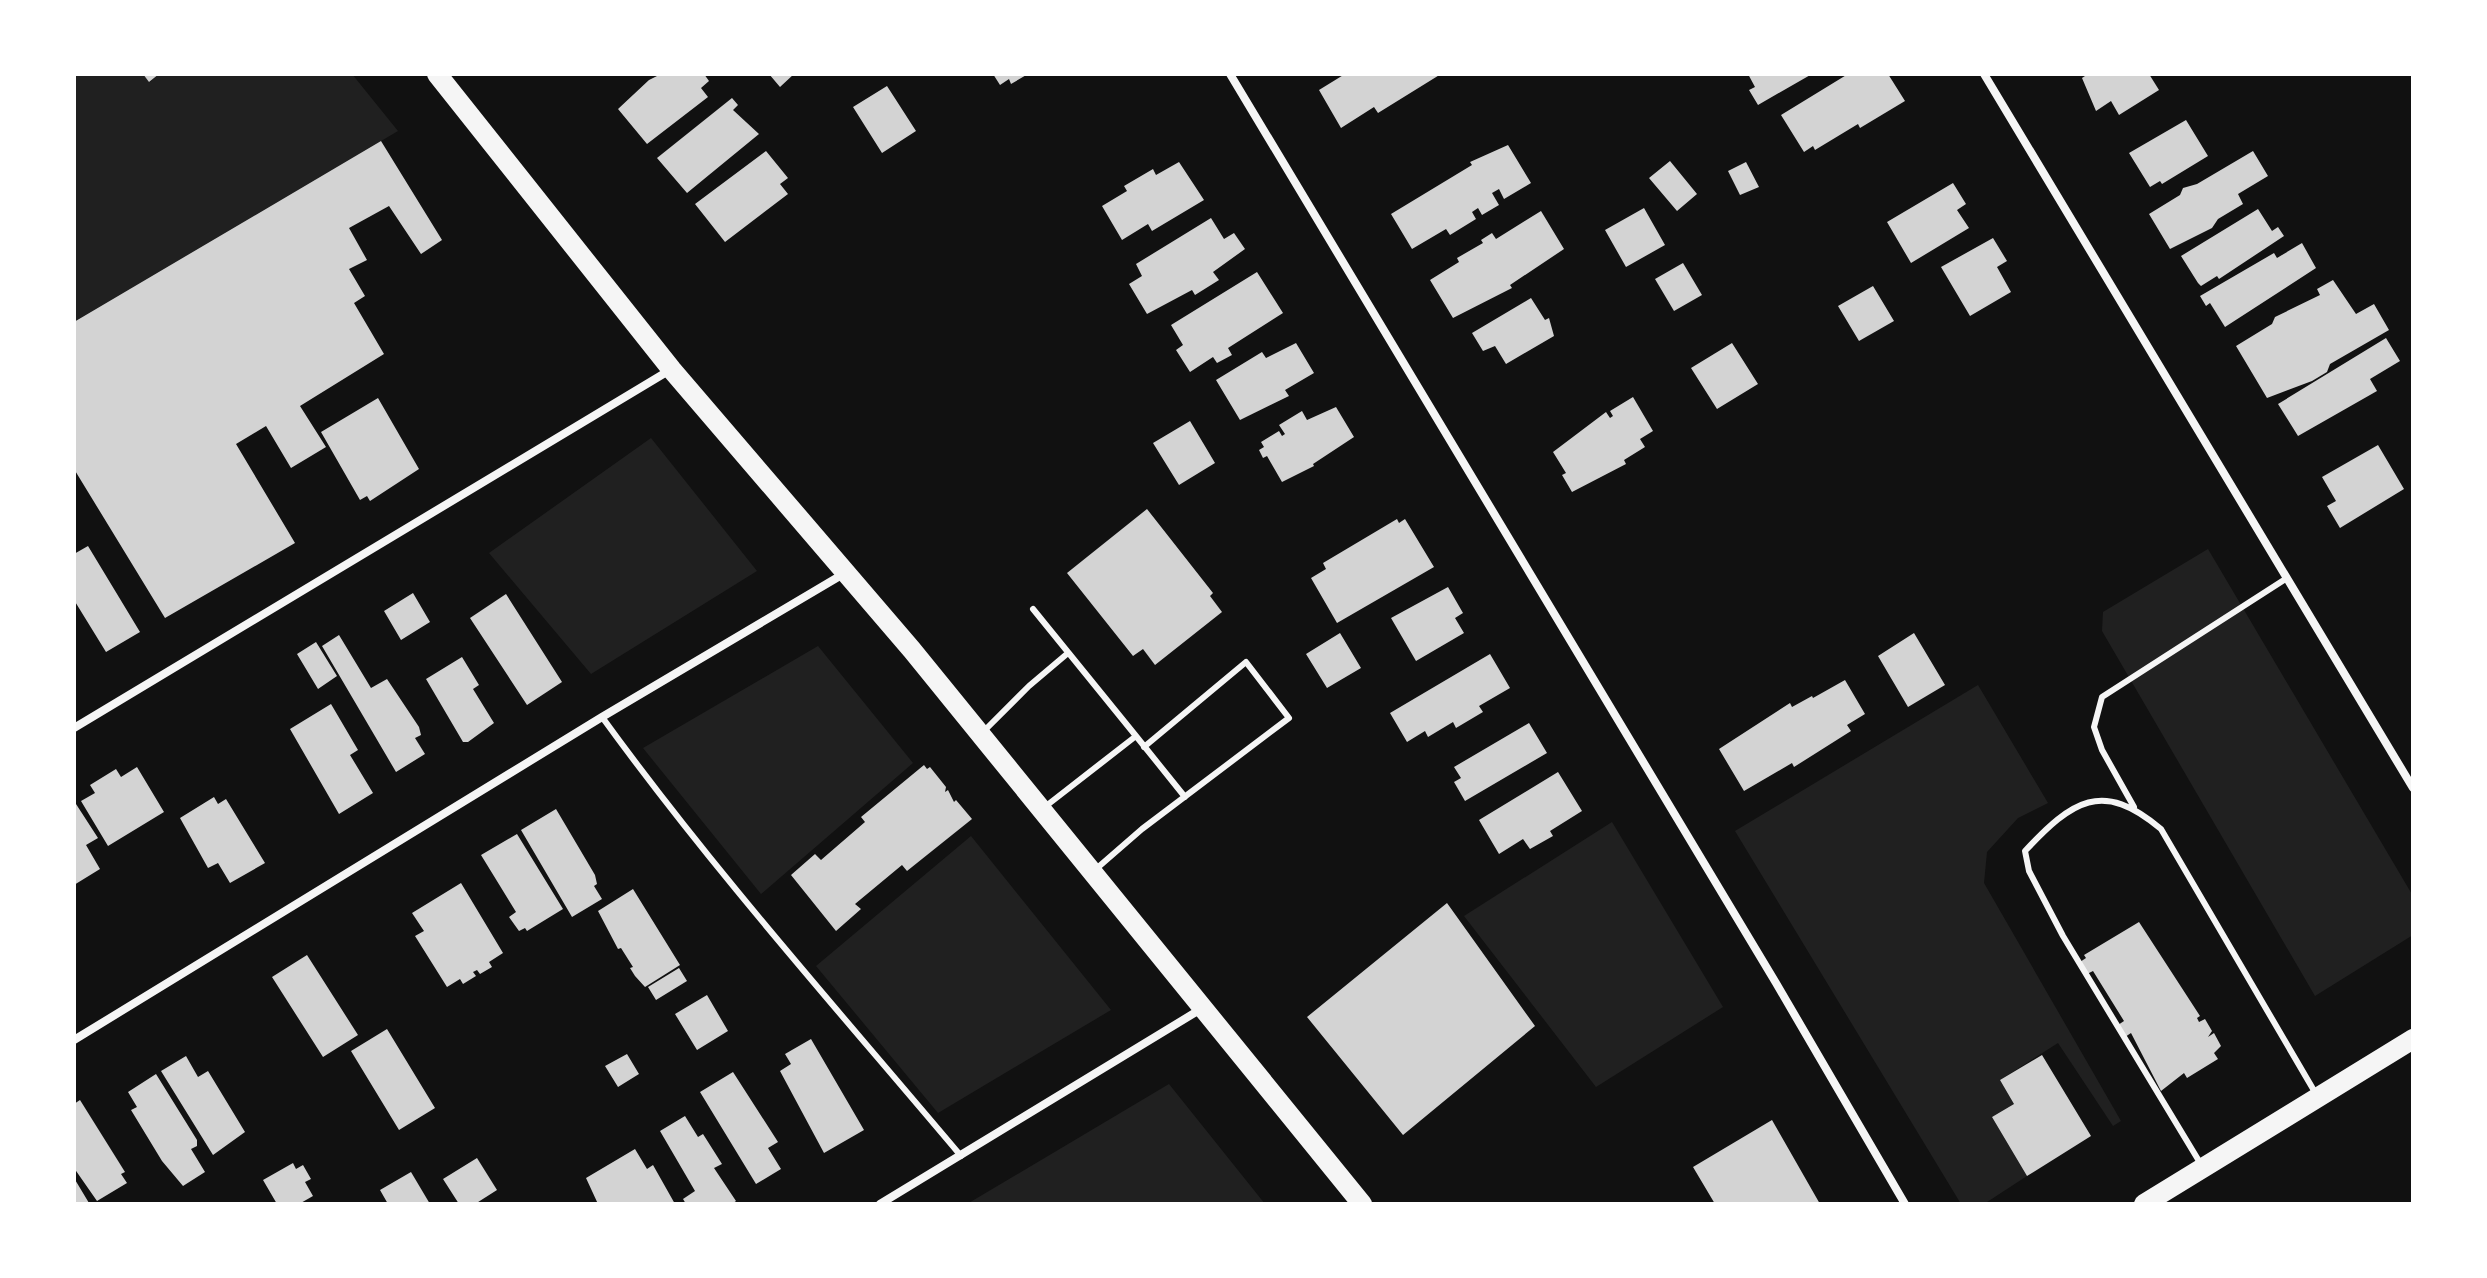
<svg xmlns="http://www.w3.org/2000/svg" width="2487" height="1278" viewBox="0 0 2487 1278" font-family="'Times New Roman',serif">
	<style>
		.green { fill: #202020 }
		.building { fill: #d3d3d3 }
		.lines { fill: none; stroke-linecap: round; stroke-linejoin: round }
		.service { stroke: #f5f5f5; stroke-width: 6 }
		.minor { stroke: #f5f5f5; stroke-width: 8 }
		.primary { stroke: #f5f5f5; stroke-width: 20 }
	</style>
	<rect width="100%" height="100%" fill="#111"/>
	<path class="green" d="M 74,74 L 143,74 L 150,82 L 159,74 L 352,74 L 398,131 L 74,322 Z
		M 651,438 L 757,571 L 591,674 L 489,553 Z
		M 2208,549 L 2413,896 L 2413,935 L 2315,996 L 2102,631 L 2103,612 Z
		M 818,646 L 913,763 L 761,894 L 643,748 Z
		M 1978,685 L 2048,803 L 2018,818 L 1987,852 L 1984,883 L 2121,1121 L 2113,1126 L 2058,1043 L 2000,1080 L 2014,1104 L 1992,1117 L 2027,1176 L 1984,1204 L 1961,1204 L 1735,831 Z
		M 1612,822 L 1723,1007 L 1596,1087 L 1464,916 Z
		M 971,836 L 1111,1010 L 938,1113 L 816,966 Z
		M 1169,1084 L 1265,1204 L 967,1204 Z"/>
	<path class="building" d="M 143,74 L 159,74 L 149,82 Z
		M 661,74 L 704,74 L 709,81 L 701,88 L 708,97 L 647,144 L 618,109 L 649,80 Z
		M 769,74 L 794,74 L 780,87 Z
		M 993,74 L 1028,74 L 1011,84 L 1009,79 L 1000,85 Z
		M 1345,74 L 1441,74 L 1378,113 L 1374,107 L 1341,128 L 1319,90 Z
		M 1748,74 L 1812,74 L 1758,105 L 1749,90 L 1755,87 Z
		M 1848,74 L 1888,74 L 1905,101 L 1860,128 L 1858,124 L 1815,150 L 1813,146 L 1804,152 L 1781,115 Z
		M 2088,74 L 2149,74 L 2159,90 L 2119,115 L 2111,101 L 2096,111 L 2082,78 Z
		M 887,86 L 916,131 L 882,153 L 853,107 Z
		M 732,98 L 738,105 L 733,110 L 759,134 L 687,193 L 657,158 Z
		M 2186,120 L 2208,156 L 2162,184 L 2160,181 L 2150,187 L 2129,153 Z
		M 381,141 L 442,240 L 421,254 L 389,206 L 349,228 L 367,260 L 349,269 L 365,296 L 354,303 L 384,354 L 300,406 L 326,447 L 291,468 L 266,426 L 236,444 L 295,543 L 165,618 L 74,469 L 74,322 Z
		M 1508,145 L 1531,183 L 1504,199 L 1499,189 L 1492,193 L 1499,205 L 1482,215 L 1478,208 L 1472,212 L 1476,219 L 1450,235 L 1446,229 L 1412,249 L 1391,214 L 1472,165 L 1470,162 Z
		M 766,151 L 788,178 L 780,184 L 788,194 L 725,242 L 695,204 Z
		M 2253,151 L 2268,176 L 2238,194 L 2243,204 L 2218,219 L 2212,228 L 2170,249 L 2149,214 L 2180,195 L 2183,188 L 2197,184 Z
		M 1670,161 L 1697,194 L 1677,211 L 1649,178 Z
		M 1179,162 L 1204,200 L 1152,231 L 1148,224 L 1122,240 L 1102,206 L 1127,191 L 1124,186 L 1153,169 L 1156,175 Z
		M 1746,162 L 1759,187 L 1740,195 L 1728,171 Z
		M 1953,183 L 1966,204 L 1957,210 L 1969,228 L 1911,263 L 1887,222 Z
		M 1644,208 L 1665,245 L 1626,267 L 1605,230 Z
		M 2258,209 L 2272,231 L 2278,227 L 2284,236 L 2219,279 L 2217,276 L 2201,286 L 2198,283 L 2181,256 Z
		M 1541,211 L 1564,249 L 1510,285 L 1512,288 L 1453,318 L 1430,280 L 1459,262 L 1457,258 L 1483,243 L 1481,240 L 1492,233 L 1496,239 Z
		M 1211,218 L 1224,239 L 1234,233 L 1245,249 L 1213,272 L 1219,280 L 1195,295 L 1192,290 L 1147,314 L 1129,284 L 1142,276 L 1136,264 Z
		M 1993,238 L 2007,261 L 1997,267 L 2011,292 L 1970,316 L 1941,267 Z
		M 2302,243 L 2316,268 L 2225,327 L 2210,303 L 2206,306 L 2200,296 L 2274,253 L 2277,258 Z
		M 1683,263 L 1702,295 L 1674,311 L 1655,279 Z
		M 1257,272 L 1283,313 L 1228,348 L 1232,355 L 1217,363 L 1213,357 L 1190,372 L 1176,350 L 1183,345 L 1171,325 Z
		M 2333,280 L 2356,314 L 2374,304 L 2389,330 L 2330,364 L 2327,372 L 2312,381 L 2267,398 L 2236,346 L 2272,324 L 2275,317 L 2320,295 L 2317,289 Z
		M 1873,286 L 1894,321 L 1859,341 L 1838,306 Z
		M 1531,298 L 1545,320 L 1549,318 L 1554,336 L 1506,364 L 1495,346 L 1483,351 L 1472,333 Z
		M 2386,338 L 2400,361 L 2370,379 L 2377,391 L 2298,436 L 2278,404 Z
		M 1296,343 L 1314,373 L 1285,390 L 1289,396 L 1240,420 L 1216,380 L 1262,352 L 1266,358 Z
		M 1732,343 L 1758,384 L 1717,409 L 1691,368 Z
		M 1633,397 L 1653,431 L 1640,439 L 1645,447 L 1624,460 L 1626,464 L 1572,492 L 1562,475 L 1566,473 L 1553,452 L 1606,412 L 1610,418 L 1613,416 L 1610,411 Z
		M 378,398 L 419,469 L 370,501 L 367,496 L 360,500 L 321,432 Z
		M 1336,407 L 1354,437 L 1313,464 L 1314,466 L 1282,482 L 1267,456 L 1263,458 L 1259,450 L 1264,447 L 1261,442 L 1279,431 L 1282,436 L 1285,434 L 1279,425 L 1302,411 L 1307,420 Z
		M 1190,421 L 1215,463 L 1179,485 L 1153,443 Z
		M 2378,445 L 2404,489 L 2340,528 L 2327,506 L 2336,501 L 2322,477 Z
		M 1147,509 L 1213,593 L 1210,596 L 1222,612 L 1155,665 L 1143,649 L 1133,656 L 1067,573 Z
		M 1397,519 L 1399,523 L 1405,519 L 1434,567 L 1337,623 L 1311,578 L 1326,569 L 1323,563 Z
		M 88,546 L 140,632 L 106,652 L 74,600 L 74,554 Z
		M 1448,587 L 1463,613 L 1455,618 L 1464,633 L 1416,661 L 1391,618 Z
		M 413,593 L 430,622 L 401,640 L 384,611 Z
		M 506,594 L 562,682 L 527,705 L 470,618 Z
		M 1340,633 L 1361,668 L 1327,688 L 1306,654 Z
		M 1914,633 L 1945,685 L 1908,707 L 1878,656 Z
		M 339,635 L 371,688 L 387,679 L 419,727 L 421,735 L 415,738 L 425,754 L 396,772 L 322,646 Z
		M 316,642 L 337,676 L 318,689 L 297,654 Z
		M 1490,654 L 1510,688 L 1479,706 L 1483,712 L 1456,728 L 1453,722 L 1428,737 L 1425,731 L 1407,742 L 1390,713 Z
		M 462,657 L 479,685 L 473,689 L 494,723 L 468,742 L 463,742 L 426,679 Z
		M 1845,680 L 1865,714 L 1847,725 L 1851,731 L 1794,767 L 1792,763 L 1744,791 L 1719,749 L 1790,703 L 1792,707 L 1812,696 L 1813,698 Z
		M 331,704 L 358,750 L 350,755 L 373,793 L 339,814 L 290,729 Z
		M 1529,723 L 1547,753 L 1465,801 L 1454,782 L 1461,778 L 1454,767 Z
		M 924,765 L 927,769 L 930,767 L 946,787 L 945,792 L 948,790 L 954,802 L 956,800 L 972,819 L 907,871 L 902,865 L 855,904 L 861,909 L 836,931 L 791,875 L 815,854 L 821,860 L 865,822 L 861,817 Z
		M 137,767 L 164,812 L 108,846 L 81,801 L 95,793 L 90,785 L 116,769 L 121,777 Z
		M 1558,772 L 1582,811 L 1550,831 L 1553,836 L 1530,849 L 1523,839 L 1499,854 L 1479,820 Z
		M 214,797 L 218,804 L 226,799 L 265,863 L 230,883 L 218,863 L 208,868 L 180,818 Z
		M 76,804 L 98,838 L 86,845 L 100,869 L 74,885 Z
		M 556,809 L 595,875 L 597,884 L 594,886 L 602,899 L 572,917 L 521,830 Z
		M 517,834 L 563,909 L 527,931 L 525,928 L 519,931 L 509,917 L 516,912 L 481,855 Z
		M 461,883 L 503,953 L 489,962 L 492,967 L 480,974 L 477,970 L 473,972 L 476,976 L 463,984 L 460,979 L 447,987 L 415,936 L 424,931 L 412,913 Z
		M 633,889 L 680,965 L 645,987 L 635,976 L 630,968 L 633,967 L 621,948 L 618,949 L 598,911 Z
		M 1447,903 L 1535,1026 L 1403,1135 L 1307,1017 Z
		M 2139,922 L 2200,1016 L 2197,1018 L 2199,1022 L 2205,1019 L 2212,1031 L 2208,1037 L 2214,1033 L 2221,1046 L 2214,1053 L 2218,1059 L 2187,1078 L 2184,1073 L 2161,1091 L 2131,1033 L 2125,1037 L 2118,1025 L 2124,1021 L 2093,971 L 2087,974 L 2080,962 L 2086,958 L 2084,955 Z
		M 307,955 L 358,1035 L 323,1057 L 272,977 Z
		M 679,968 L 687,981 L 656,1000 L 648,987 Z
		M 707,995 L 728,1031 L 697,1050 L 675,1014 Z
		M 387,1029 L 435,1108 L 399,1130 L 351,1051 Z
		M 811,1039 L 864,1130 L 824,1153 L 780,1071 L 791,1064 L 785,1054 Z
		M 627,1054 L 639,1074 L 618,1087 L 605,1066 Z
		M 2042,1055 L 2091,1136 L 2027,1176 L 1992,1117 L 2014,1104 L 2000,1080 Z
		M 186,1056 L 198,1077 L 208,1071 L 245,1132 L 213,1155 L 161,1071 Z
		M 733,1072 L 778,1142 L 768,1148 L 781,1169 L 756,1184 L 700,1092 Z
		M 156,1074 L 197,1140 L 197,1146 L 191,1149 L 205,1172 L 183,1186 L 162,1161 L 131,1110 L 137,1107 L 128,1092 Z
		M 80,1100 L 125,1172 L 121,1174 L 127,1183 L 97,1201 L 74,1168 L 74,1104 Z
		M 685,1116 L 698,1137 L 703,1134 L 722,1164 L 714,1168 L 736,1201 L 732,1204 L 686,1204 L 683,1199 L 695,1191 L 660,1131 Z
		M 1772,1120 L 1820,1204 L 1715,1204 L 1693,1167 Z
		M 635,1149 L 647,1169 L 653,1165 L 675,1204 L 598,1204 L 586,1178 Z
		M 477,1158 L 497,1190 L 475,1204 L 459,1204 L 443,1179 Z
		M 293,1163 L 296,1169 L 303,1165 L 311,1179 L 305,1182 L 313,1196 L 299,1204 L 277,1204 L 263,1180 Z
		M 411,1172 L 430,1204 L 388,1204 L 380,1190 Z
		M 74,1178 L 89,1203 L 87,1204 L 74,1204 Z"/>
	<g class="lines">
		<path class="service" d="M 1033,609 L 1136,736
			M 602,717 C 713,870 839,1011 961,1156
			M 983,732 L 1029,686 L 1068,653
			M 1046,806 L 1136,736 L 1185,797
			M 2134,807 L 2102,750 L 2094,727 L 2102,697 L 2287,578
			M 1096,869 L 1142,829 L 1289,718 L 1246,662 L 1144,747
			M 2202,1166 L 2063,936 L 2029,871 L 2025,851 C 2072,801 2102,779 2161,829 L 2316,1094"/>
		<path class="minor" d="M 1230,74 L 1776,983 L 1905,1204
			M 1984,74 L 2413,788
			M 74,728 L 670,370
			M 74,1040 L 602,717 L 845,573
			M 880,1204 L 1201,1009"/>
		<path class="primary" d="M 437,74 L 672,370 L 912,650 L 1362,1204
			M 2144,1204 L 2413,1039"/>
	</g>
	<rect width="2487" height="1278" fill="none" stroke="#ffffff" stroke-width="152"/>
</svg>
